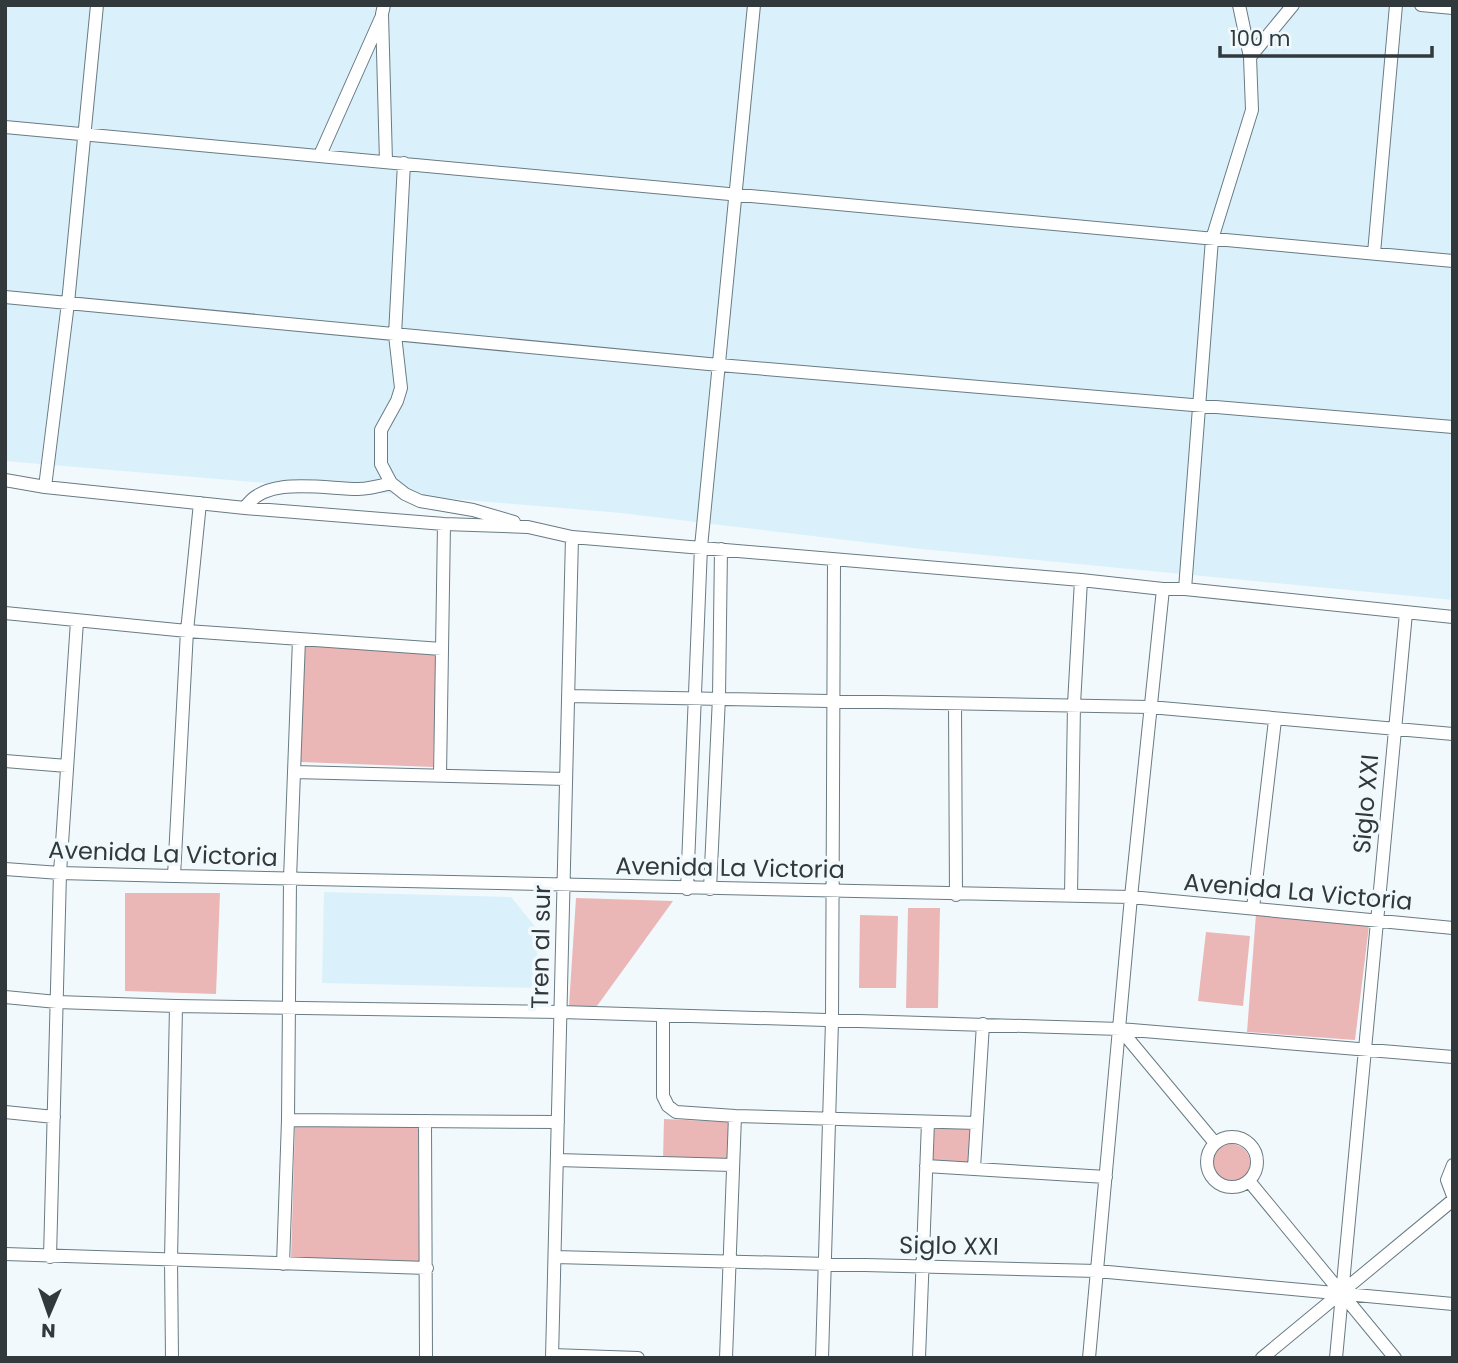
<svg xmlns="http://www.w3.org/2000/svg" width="1458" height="1363" viewBox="0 0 1458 1363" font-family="Poppins,sans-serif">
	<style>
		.built { fill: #daf1fc }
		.green { fill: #ebb7b6 }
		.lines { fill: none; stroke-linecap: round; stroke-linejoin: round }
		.minor-casing { stroke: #697b83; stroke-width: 14 }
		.minor { stroke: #fff; stroke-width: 12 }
		.labels { text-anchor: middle; stroke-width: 7; stroke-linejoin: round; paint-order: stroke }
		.street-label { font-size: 24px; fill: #31393d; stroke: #f1f9fd }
	</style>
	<rect width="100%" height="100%" fill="#f1f9fd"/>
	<path class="built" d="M 5,5 L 1453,5 L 1453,600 L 921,549 L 621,513 L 5,461 Z
		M 324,892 L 511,897 L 538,930 L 536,988 L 322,983 Z"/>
	<path class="green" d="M 304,644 L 437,654 L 433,767 L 301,762 Z
		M 125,893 L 220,893 L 216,994 L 125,991 Z
		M 576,898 L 673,901 L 597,1006 L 569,1006 Z
		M 908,908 L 940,908 L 938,1008 L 906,1008 Z
		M 1256,914 L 1369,926 L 1355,1040 L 1247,1032 Z
		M 860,915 L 898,916 L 896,988 L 859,988 Z
		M 1206,932 L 1250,936 L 1243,1006 L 1198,1001 Z
		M 664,1119 L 729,1122 L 729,1161 L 663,1159 Z
		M 295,1125 L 418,1126 L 419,1262 L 291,1258 Z
		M 931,1125 L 970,1127 L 969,1164 L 930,1163 Z
		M1212 1163a19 19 0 1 1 38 0a19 19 0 1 1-38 0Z"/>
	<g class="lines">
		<g class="minor-casing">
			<path id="minor" d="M 384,5 L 382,14 L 386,162
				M 1421,5 L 1453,8
				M 1250,57 L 1293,5
				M 5,127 L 1453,261
				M 320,155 L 381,18
				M 404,163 L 395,335 L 401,388 L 397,401 L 381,430 L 381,464 L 391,483 L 405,494 L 420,501 L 473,510 L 514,522
				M 1374,253 L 1396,5
				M 5,297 L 719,365 L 1453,427
				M 5,480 L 45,487 L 245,508 L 444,524 L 528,527 L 572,537 L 1081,580 L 1163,589 L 1185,589 L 1453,617
				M 45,487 L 68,303 L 97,5
				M 245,508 C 265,475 325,489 358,489 C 369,489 380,486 391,483
				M 1185,589 L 1212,239 L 1252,110 L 1250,57 L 1239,5
				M 5,613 L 187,631 L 442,649
				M 568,696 L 1150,707 L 1453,734
				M 955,704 L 956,895
				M 5,761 L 67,766
				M 294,772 L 566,779
				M 440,776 L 444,524
				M 5,869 L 60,873 L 174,876 L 1131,897 L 1453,928
				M 174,876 L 187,631 L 200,503
				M 687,889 L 701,547 L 754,5
				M 710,889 L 719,697 L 721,549
				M 1071,896 L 1074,704 L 1081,580
				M 1253,908 L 1275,720
				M 5,997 L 57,1002 L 176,1006 L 561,1012 L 1120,1029 L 1453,1057
				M 663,1016 L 663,1096 L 668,1106 L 676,1112 L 735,1116 L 977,1123
				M 1120,1029 L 1215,1143
				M 5,1112 L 54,1117
				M 288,1120 L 558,1122
				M 425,1121 L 426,1358
				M1207 1162a25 25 0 1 1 50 0a25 25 0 1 1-50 0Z
				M 557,1160 L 732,1165
				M 1453,1165 L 1447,1180 L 1453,1196
				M 926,1166 L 1106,1177
				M 974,1168 L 983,1024
				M 1249,1181 L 1395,1358
				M 5,1254 L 427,1268
				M 50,1257 L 60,873 L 77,621
				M 555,1257 L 1097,1271 L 1453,1304
				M 283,1264 L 288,1120 L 290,879 L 299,639
				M 552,1355 L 638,1358
				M 172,1358 L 171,1260 L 176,1006
				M 552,1358 L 572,537
				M 726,1358 L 735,1116
				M 822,1358 L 832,1021 L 834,561
				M 919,1358 L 928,1122
				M 1089,1358 L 1131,897 L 1163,589
				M 1262,1358 L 1453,1200
				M 1336,1358 L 1406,613"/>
		</g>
		<use href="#minor" class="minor"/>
	</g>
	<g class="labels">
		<g class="street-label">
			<text transform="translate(1366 804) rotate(-85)" y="8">Siglo XXI</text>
			<text transform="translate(163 854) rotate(2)" y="8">Avenida La Victoria</text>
			<text transform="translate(730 868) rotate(1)" y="8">Avenida La Victoria</text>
			<text transform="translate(1298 892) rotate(5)" y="8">Avenida La Victoria</text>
			<text transform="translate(541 947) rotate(-89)" y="8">Tren al sur</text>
			<text transform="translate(949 1246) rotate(1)" y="8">Siglo XXI</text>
		</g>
	</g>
	<rect width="1458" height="1363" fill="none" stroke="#31393d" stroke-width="14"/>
	<g transform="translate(49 1314) rotate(182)" stroke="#f1f9fd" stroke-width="5" paint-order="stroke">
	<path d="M0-5L12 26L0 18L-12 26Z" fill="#31393d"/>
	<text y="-10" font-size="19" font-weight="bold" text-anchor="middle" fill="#31393d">N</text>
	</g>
	<path d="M1220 46v10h212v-10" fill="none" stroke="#31393d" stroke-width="3.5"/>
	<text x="1230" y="46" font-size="21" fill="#31393d" stroke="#f1f9fd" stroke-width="5" paint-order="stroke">100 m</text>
</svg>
